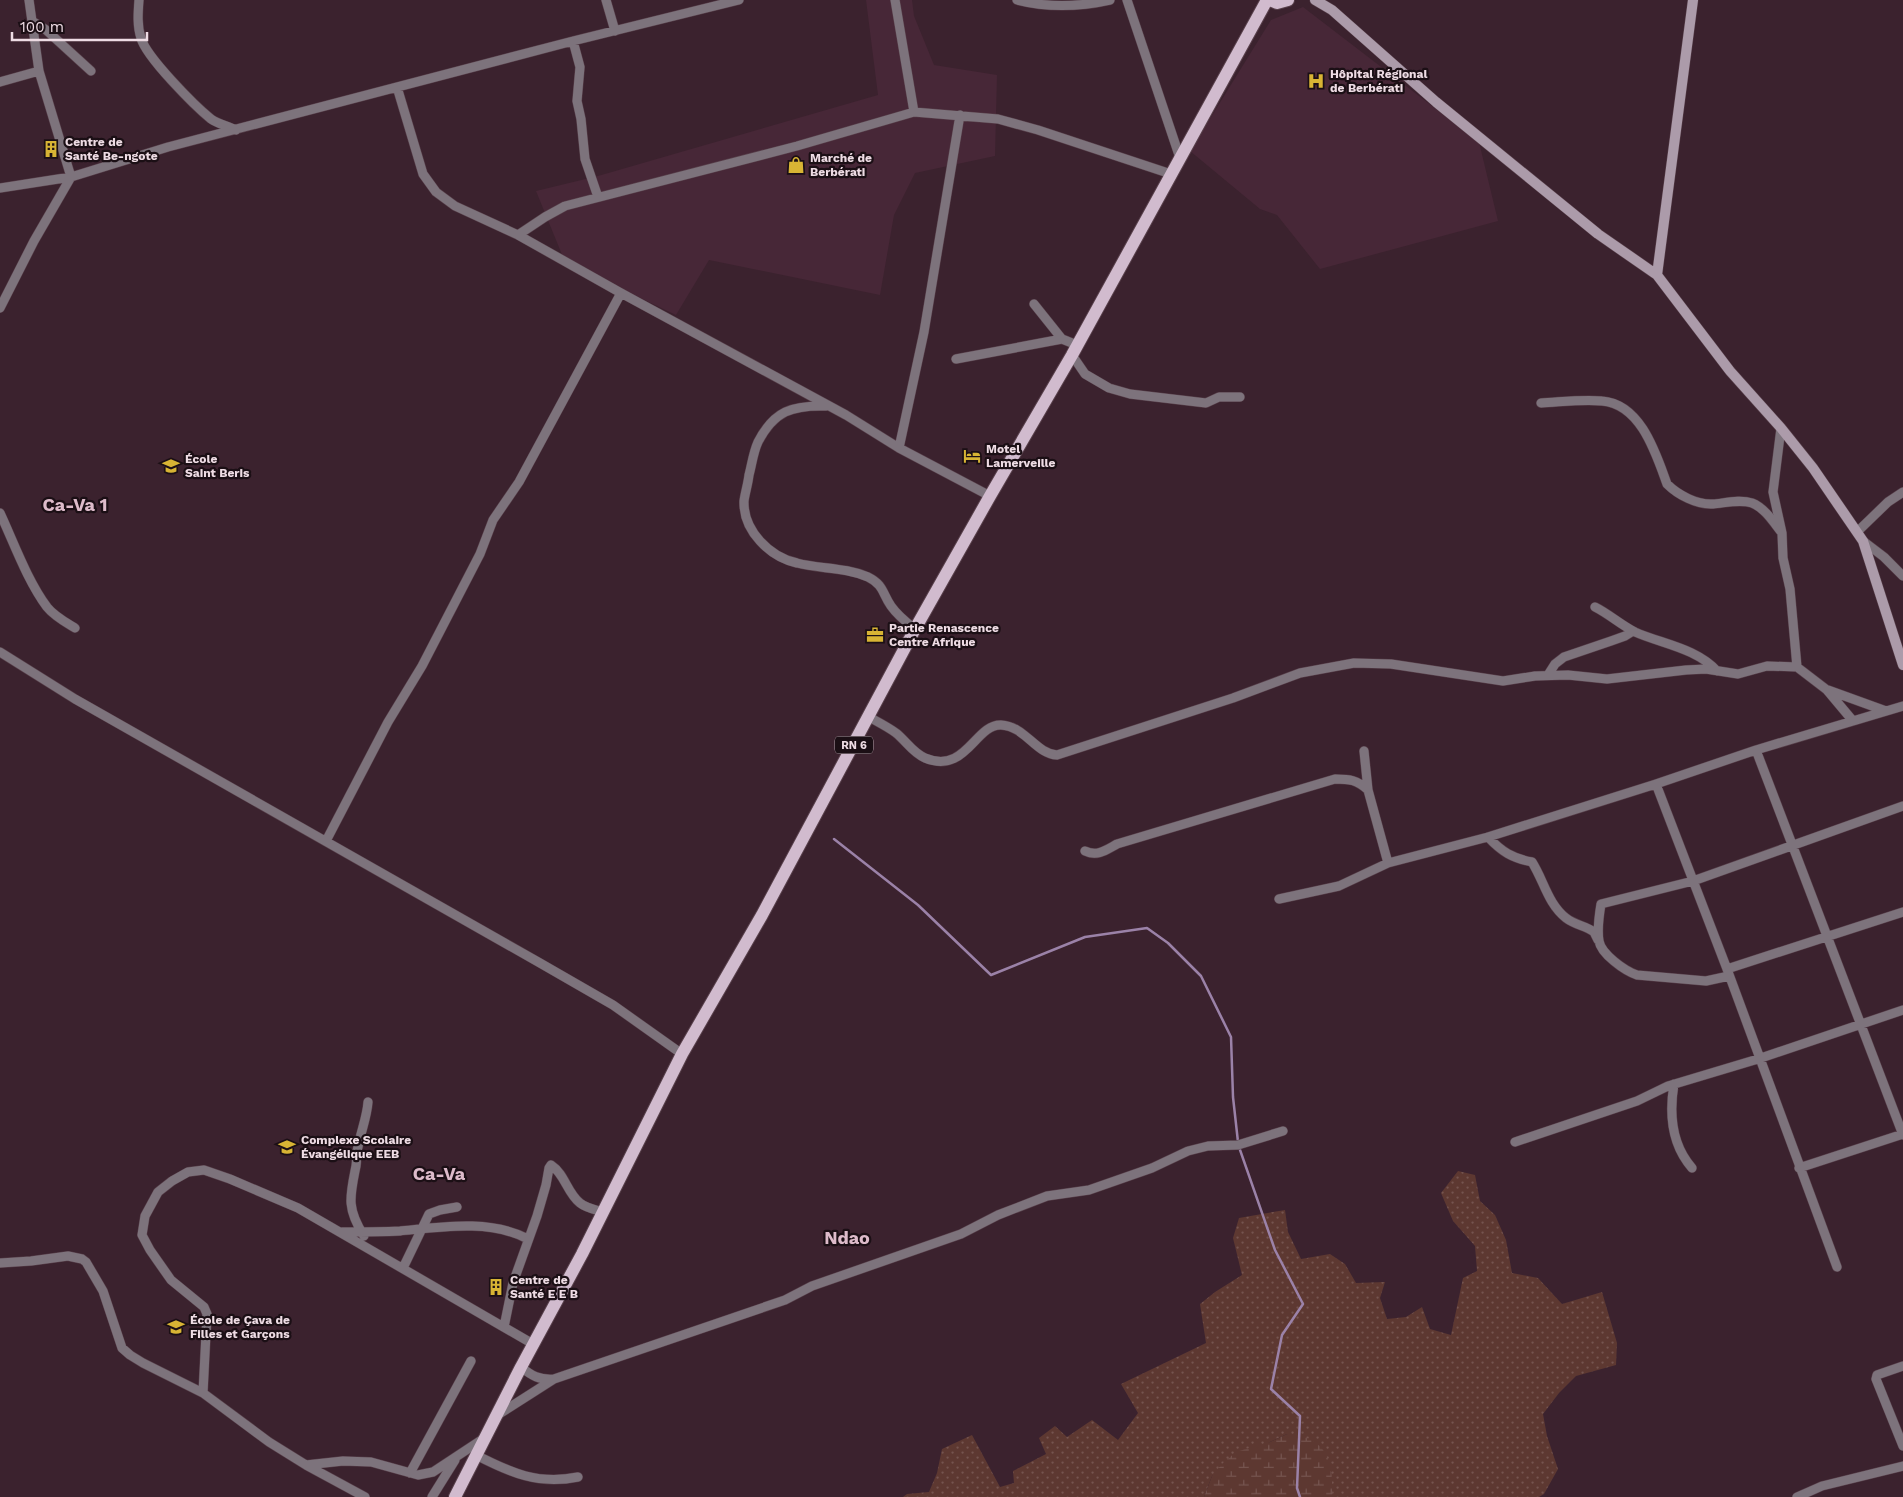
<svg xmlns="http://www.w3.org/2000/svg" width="1903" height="1497" viewBox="0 0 1903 1497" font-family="'Work Sans',sans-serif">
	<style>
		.built { fill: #472737 }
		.grass { fill: url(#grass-dots) }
		.wetland { fill: url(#wetland-marsh) }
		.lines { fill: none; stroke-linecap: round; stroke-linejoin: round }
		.stream { stroke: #9b82a8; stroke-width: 2.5 }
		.street-casing { stroke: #58404b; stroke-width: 10 }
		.secondary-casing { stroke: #58404b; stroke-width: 11 }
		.primary-casing { stroke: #58404b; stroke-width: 14 }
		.street { stroke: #7d737c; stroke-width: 9 }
		.secondary { stroke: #ac9baa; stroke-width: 10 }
		.primary { stroke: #d1bbce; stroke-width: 12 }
		.labels { text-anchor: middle; stroke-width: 4.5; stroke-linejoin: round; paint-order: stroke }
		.shield { fill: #1b0f15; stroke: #af9ea6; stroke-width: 1 }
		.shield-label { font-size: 11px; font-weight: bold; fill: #eedce4 }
		.poi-label { font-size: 12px; font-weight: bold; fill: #eedce4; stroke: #1b0f15; text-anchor: start }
		.district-label { font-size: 18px; font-weight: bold; fill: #ddbbca; stroke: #1b0f15 }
	</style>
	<defs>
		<pattern id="grass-dots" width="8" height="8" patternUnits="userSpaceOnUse" patternTransform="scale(1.25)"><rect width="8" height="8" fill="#5d3831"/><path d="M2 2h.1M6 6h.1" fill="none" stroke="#75544f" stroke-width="1.8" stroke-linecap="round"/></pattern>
		<pattern id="wetland-marsh" width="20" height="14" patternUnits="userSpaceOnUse" patternTransform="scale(1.25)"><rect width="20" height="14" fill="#5d3831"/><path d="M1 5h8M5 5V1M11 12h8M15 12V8" fill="none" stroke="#75544f"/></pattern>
	</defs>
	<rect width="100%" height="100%" fill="#3b222e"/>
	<path class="built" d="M 866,0 L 912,0 L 914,16 L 934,65 L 997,75 L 995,156 L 915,173 L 894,215 L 880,295 L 709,260 L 676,315 L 565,262 L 536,191 L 598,176 L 878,95 Z
		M 1303,7 L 1479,142 L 1498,221 L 1320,269 L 1277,215 L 1260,209 L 1190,151 L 1271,20 Z"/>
	<path class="grass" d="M 1458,1171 L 1475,1175 L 1480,1201 L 1495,1215 L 1506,1240 L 1512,1273 L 1538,1278 L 1562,1304 L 1602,1292 L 1617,1343 L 1616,1365 L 1576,1376 L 1559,1393 L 1543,1414 L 1547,1436 L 1558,1469 L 1544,1494 L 1539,1497 L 1332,1497 L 1332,1484 L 1287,1434 L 1270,1442 L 1212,1476 L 1204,1497 L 903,1497 L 907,1494 L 929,1492 L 937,1473 L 942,1449 L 972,1435 L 1000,1487 L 1014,1483 L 1013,1471 L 1046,1454 L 1039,1438 L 1055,1426 L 1067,1437 L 1092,1420 L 1118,1440 L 1138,1413 L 1121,1384 L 1206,1343 L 1200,1304 L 1215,1292 L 1242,1275 L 1233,1238 L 1239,1218 L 1285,1210 L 1288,1232 L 1301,1259 L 1330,1254 L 1345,1264 L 1356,1283 L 1385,1282 L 1380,1298 L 1387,1319 L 1406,1317 L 1422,1307 L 1430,1329 L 1451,1335 L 1463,1278 L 1477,1271 L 1475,1246 L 1453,1221 L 1441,1193 Z"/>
	<path class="wetland" d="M 1287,1434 C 1295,1436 1304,1436 1311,1440 C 1332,1450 1333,1477 1332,1497 L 1204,1497 L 1212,1476 L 1223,1463 L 1236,1452 L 1270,1442 Z"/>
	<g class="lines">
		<path class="stream" d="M 834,839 L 918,905 L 991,975 L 1085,937 L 1147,928 L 1168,943 L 1201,976 L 1231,1037 L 1233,1097 L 1238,1142
			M 1239,1147 L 1275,1250 L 1303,1304 L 1282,1335 L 1271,1389 L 1300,1416 L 1297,1488 L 1300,1497"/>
		<g class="street-casing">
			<path id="street" d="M 139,0 C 138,13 137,26 141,38 C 146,57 195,106 211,119 C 218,124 228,126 236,130
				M 606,0 L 615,31
				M 895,0 L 914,112
				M 1017,0 C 1048,8 1079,7 1110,0
				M 1127,0 L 1180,158
				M 32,21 L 45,29 L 91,71
				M 573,41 L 580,67 L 577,101 L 581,119 L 585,159 L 598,197
				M 0,82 L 39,71
				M 397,87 L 423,174 L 436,192 L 455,206 L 518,235 L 621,293 L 846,415 L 899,448 L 990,496
				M 0,188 L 71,177 L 168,147 L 573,41 L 739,0
				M 518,235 L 545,217 L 565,206 L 797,146 L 914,112 L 998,119 L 1038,130 L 1171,174
				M 1034,304 L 1062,339 L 1077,345
				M 0,308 L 34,241 L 71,177 L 39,71 L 29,0
				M 1072,355 L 1085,374 L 1109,388 L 1130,394 L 1206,403 L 1219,397 L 1240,397
				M 956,359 L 1062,339
				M 1541,403 C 1561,402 1583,399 1602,401 C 1641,404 1656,454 1667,484 C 1678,495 1697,505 1713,504 C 1725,503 1740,499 1752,503 C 1765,508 1774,523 1782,533
				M 826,406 C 792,405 774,411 758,442 C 753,453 752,464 749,475 C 748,484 745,493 744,501 C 743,531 770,557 797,563 C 820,569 845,567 868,577 C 884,585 882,593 891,606 C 898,616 906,622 915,629
				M 1781,428 L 1773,492 L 1782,533 L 1783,558 L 1790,589 L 1797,667
				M 899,448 L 924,332 L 960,115
				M 0,513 C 14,543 27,580 47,607 C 54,616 65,622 75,628
				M 1857,532 L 1888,502 L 1903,492
				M 1863,541 L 1884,557 L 1903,576
				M 1595,607 C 1609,614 1621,625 1635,632 C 1662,644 1696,648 1717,671
				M 0,652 L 75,699 L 540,963 L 613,1005 L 682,1054
				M 1548,675 L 1555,664 L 1564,657 L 1611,641 L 1625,636 L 1633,631
				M 1828,690 L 1886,711
				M 869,717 C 878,722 888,727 896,733 C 906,741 913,753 925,758 C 966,775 975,724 1001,725 C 1025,726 1036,754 1057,755 L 1233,698 L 1300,673 L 1354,663 L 1391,664 L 1503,681 L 1535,676 L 1568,675 L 1607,679 L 1686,670 L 1706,669 L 1738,674 L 1767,666 L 1797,667 L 1827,690 L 1853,721
				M 1756,750 L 1903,1135
				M 1364,751 L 1368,790 L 1388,863
				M 1656,784 L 1727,969 L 1837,1267
				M 1488,837 C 1502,852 1512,858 1532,862 C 1544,881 1548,904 1566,918 C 1575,925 1586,926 1594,932 L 1598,940
				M 326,841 L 388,722 L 422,666 L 480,554 L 493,520 L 519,482 L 621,293
				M 1085,851 C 1097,857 1106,850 1117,844 L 1335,779 C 1350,779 1357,780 1368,790
				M 1279,899 L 1339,886 L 1388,863 L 1488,837 L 1656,784 L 1756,750 L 1903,706
				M 1727,969 L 1903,912
				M 1729,976 L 1706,981 L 1637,975 C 1625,971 1601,954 1599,941 C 1597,929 1599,916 1601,904 L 1693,881 L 1903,806
				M 1674,1084 C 1669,1114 1671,1144 1692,1168
				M 1515,1142 L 1637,1101 L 1668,1086 L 1758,1059 L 1903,1010
				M 1799,1168 L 1903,1134
				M 342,1232 C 361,1232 380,1232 400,1231 C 441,1227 490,1219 528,1239
				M 364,1236 C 346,1208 350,1196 356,1166 C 357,1160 356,1153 358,1147 C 361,1131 367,1117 368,1102
				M 0,1263 L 31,1261 L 68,1256 L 82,1259 L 86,1262 L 103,1291 L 122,1348 L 130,1355 L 143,1363 L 203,1393 L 269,1442 L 306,1465 L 365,1497
				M 403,1268 L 429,1214 L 440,1210 L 457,1207
				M 504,1327 L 513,1283 L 537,1216 L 546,1185 L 549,1168 L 551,1165 C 565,1174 567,1193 580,1203 C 586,1208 596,1210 603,1212
				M 1903,1366 L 1877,1375 L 1876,1379 L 1903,1446
				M 521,1367 C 532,1376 539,1380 554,1379
				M 203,1393 L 207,1314 L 204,1307 L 171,1280 L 150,1250 L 142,1235 L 145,1216 L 158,1192 L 172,1181 L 188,1172 L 204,1170 L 230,1179 L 298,1208 L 533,1344
				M 496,1416 L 554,1379 L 785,1300 L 812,1286 L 961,1234 L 998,1215 L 1047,1196 L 1089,1190 L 1152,1168 L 1188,1151 L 1208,1146 L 1238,1145 L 1283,1131
				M 476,1455 C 511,1473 538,1485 578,1477
				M 306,1465 L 343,1461 L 371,1462 L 418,1475 L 433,1472 L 483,1439
				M 410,1473 L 471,1361
				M 432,1497 L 455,1460
				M 1797,1497 L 1822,1486 L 1903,1466"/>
		</g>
		<g class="secondary-casing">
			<path id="secondary" d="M 1315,0 L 1332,10 L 1436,102 L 1598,234 L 1657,275 L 1730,371 L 1781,428 L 1813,468 L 1863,541 L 1903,665
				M 1657,275 L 1693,0"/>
		</g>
		<g class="primary-casing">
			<path id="primary" d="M 1270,0 L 1277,3 L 1288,0
				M 455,1497 L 521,1367 L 582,1254 L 682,1054 L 762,915 L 915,629 L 990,496 L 1072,355 L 1267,0"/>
		</g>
		<use href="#street" class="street"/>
		<use href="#secondary" class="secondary"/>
		<use href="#primary" class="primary"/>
	</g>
	<defs>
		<g id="hospital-bare" transform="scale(1.35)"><path d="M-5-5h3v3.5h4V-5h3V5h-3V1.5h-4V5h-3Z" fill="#d8b434" stroke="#1b0f15" stroke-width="2.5" paint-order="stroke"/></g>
		<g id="building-bare" transform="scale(1.35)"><path d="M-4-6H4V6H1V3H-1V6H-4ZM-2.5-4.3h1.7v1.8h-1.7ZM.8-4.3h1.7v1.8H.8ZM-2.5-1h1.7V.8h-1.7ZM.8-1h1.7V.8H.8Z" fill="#d8b434" stroke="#1b0f15" stroke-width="2.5" paint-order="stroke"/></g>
		<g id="shop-bare" transform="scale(1.35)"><path d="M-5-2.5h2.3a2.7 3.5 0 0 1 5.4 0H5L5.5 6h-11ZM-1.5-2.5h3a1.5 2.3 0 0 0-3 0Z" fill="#d8b434" stroke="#1b0f15" stroke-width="2.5" paint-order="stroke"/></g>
		<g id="hotel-bare" transform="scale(1.35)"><path d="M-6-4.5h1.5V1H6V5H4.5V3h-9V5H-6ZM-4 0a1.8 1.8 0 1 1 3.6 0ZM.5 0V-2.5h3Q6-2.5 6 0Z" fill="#d8b434" stroke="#1b0f15" stroke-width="2.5" paint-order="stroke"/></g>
		<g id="school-bare" transform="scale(1.35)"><path d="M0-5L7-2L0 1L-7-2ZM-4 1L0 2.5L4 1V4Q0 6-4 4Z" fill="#d8b434" stroke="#1b0f15" stroke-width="2.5" paint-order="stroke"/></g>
		<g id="office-bare" transform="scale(1.35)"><path d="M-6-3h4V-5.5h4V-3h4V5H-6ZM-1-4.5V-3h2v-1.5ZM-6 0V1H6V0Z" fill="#d8b434" stroke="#1b0f15" stroke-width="2.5" paint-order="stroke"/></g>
	</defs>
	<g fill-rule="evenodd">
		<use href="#hospital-bare" x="1316" y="81"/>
		<use href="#building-bare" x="51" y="149"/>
		<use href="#shop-bare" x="796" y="165"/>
		<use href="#hotel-bare" x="972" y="456"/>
		<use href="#school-bare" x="171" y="466"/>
		<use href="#office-bare" x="875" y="635"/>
		<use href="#school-bare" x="287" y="1147"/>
		<use href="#building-bare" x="496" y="1287"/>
		<use href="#school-bare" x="176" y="1327"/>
	</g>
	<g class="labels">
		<rect class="shield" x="835" y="736.5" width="38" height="17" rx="4"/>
		<g class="shield-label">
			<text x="854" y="749">RN 6</text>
		</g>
		<g class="poi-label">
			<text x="1330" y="78">Hôpital Régional<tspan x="1330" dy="14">de Berbérati</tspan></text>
			<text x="65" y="146">Centre de<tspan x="65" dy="14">Santé Be-ngote</tspan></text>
			<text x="810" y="162">Marché de<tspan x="810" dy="14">Berbérati</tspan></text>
			<text x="986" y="453">Motel<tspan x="986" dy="14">Lamerveille</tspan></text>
			<text x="185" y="463">École<tspan x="185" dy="14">Saint Beris</tspan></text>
			<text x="889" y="632">Partie Renascence<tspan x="889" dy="14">Centre Afrique</tspan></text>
			<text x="301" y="1144">Complexe Scolaire<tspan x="301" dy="14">Évangélique EEB</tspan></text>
			<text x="510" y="1284">Centre de<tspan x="510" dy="14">Santé E E B</tspan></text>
			<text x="190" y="1324">École de Çava de<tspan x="190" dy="14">Filles et Garçons</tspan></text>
		</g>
		<g class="district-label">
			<text x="75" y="511">Ca-Va 1</text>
			<text x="439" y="1180">Ca-Va</text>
			<text x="847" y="1244">Ndao</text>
		</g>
	</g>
	<path d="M12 32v8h135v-8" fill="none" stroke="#eedce4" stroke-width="2.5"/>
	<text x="20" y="32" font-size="15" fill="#eedce4" stroke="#1b0f15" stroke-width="4" paint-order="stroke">100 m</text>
</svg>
